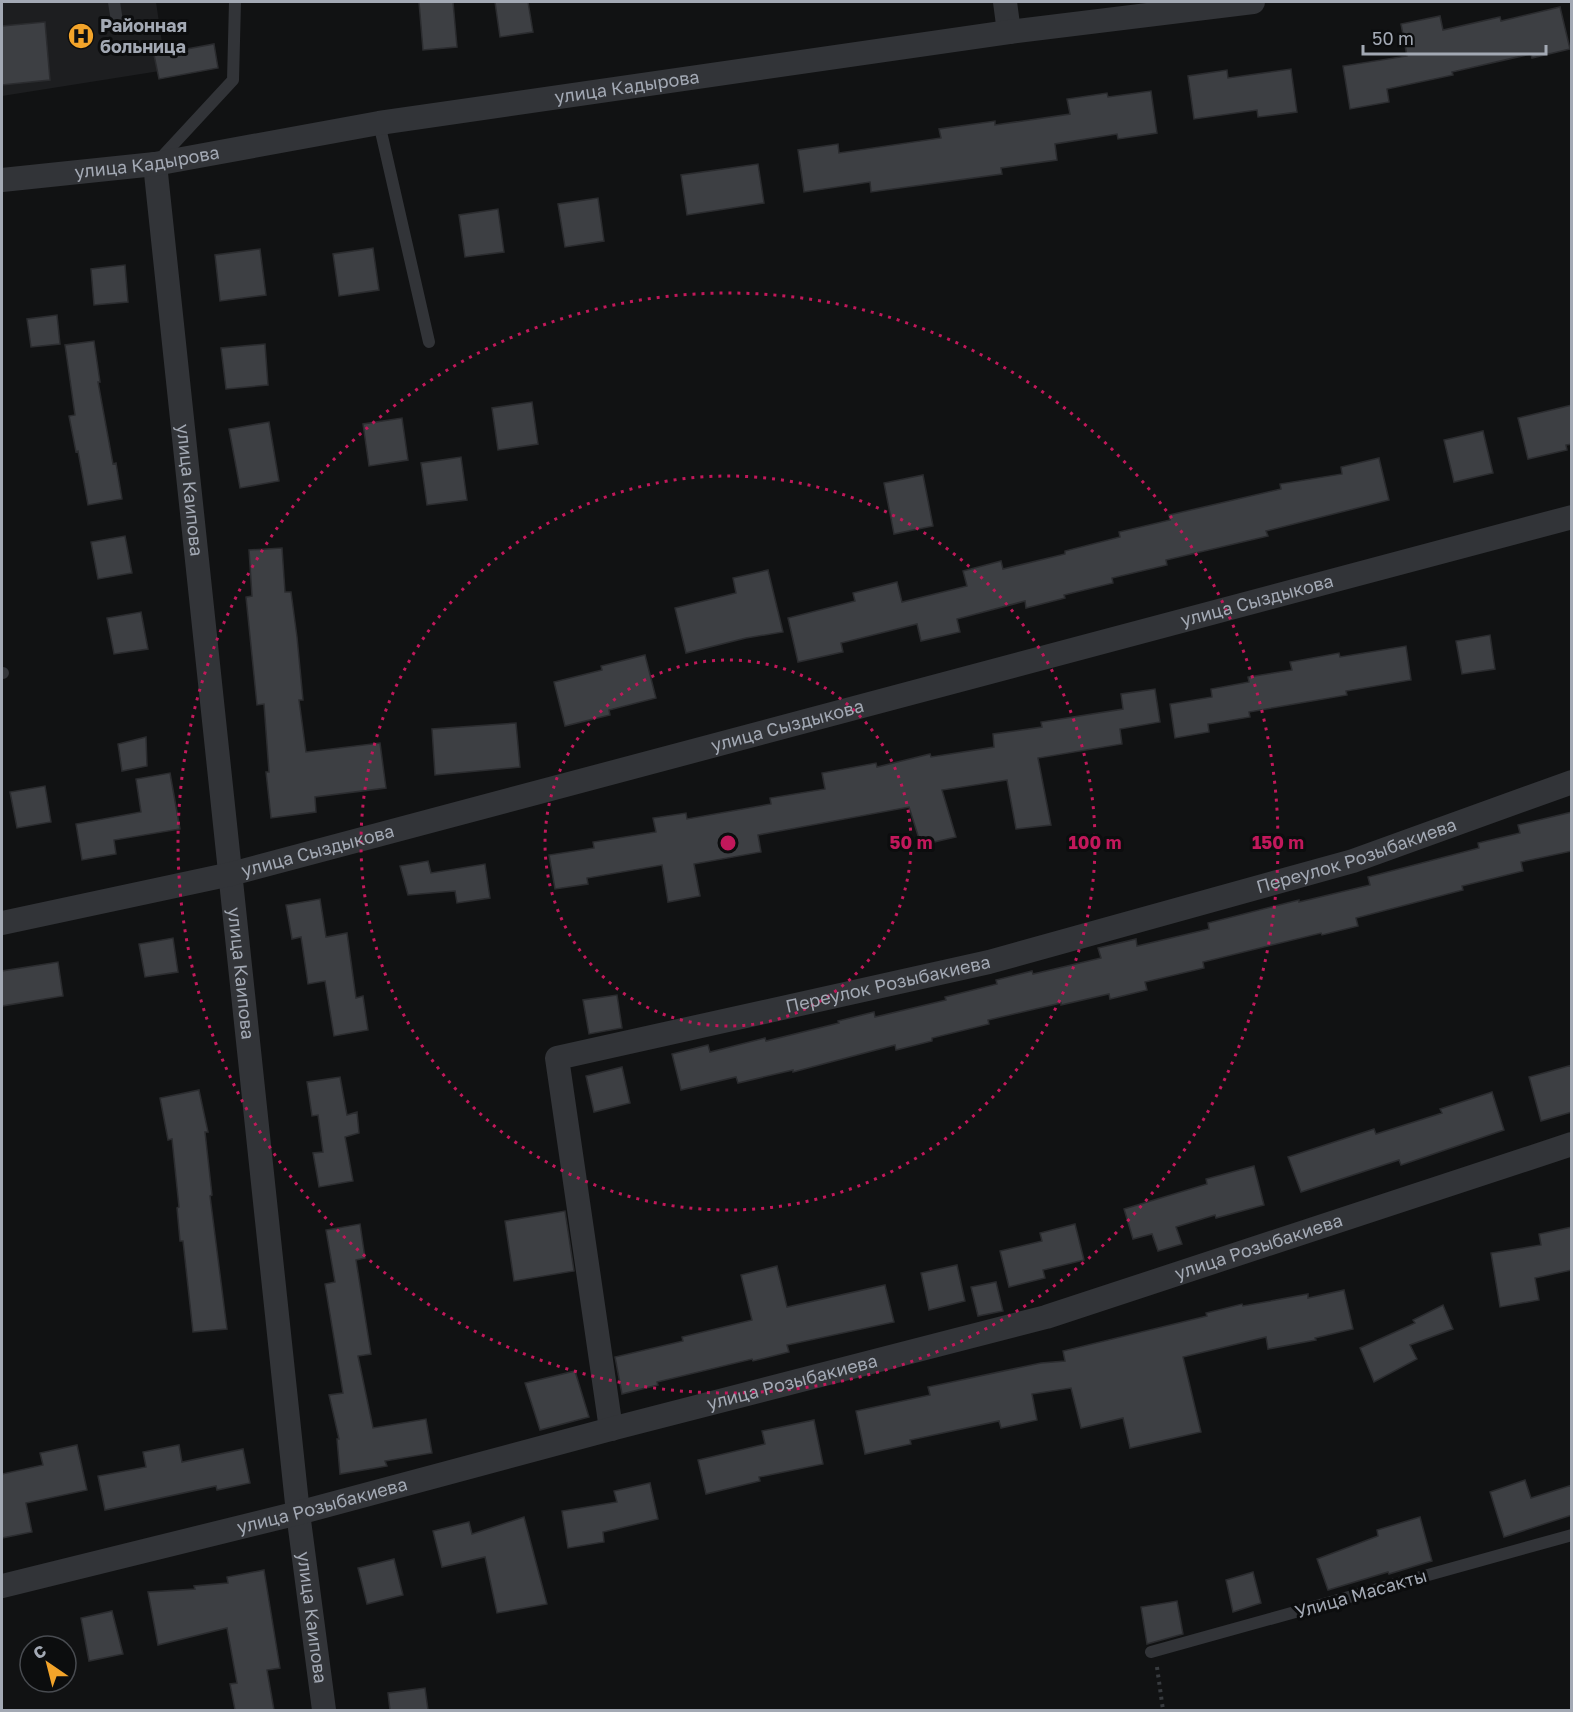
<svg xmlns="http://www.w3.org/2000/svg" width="1573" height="1712" viewBox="0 0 1573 1712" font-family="'Golos Text',sans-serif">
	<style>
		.built { fill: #1d1e20 }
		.building { fill: #3d3f43; stroke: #2b2c2f; stroke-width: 1.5 }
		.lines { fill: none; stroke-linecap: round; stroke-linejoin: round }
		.path { stroke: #383b3f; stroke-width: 4; stroke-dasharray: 3 4.5; stroke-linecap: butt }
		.service { stroke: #323438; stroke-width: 12 }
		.minor { stroke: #323438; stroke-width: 24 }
		.ring { fill: none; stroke: #c2185b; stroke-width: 3; stroke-dasharray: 3 6 }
		.labels { text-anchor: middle; stroke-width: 6; stroke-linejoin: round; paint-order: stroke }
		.poi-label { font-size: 18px; font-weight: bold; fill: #a3a9b4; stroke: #0c0d0e; text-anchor: start }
		.street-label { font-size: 18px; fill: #a3a9b4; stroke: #0c0d0e }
		.centre { fill: #c2185b; stroke: #0c0d0e; stroke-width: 3 }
		.ring-label { font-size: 18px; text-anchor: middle; font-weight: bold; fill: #c2185b; stroke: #0c0d0e; stroke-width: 6; stroke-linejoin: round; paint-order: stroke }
	</style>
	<rect width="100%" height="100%" fill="#111213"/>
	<path class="built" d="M 2,2 L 156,2 L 166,70 L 2,96 Z"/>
	<path class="building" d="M 419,2 L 453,2 L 457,47 L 423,50 Z
		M 495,2 L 528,2 L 533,32 L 500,37 Z
		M 1560,7 L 1570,49 L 1532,58 L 1531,54 L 1452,72 L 1453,75 L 1387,89 L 1389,102 L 1350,109 L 1343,66 L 1407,56 L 1401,24 L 1440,16 L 1443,30 L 1500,17 L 1501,21 Z
		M 45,22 L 50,80 L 2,85 L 2,26 Z
		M 214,44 L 218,68 L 159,79 L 154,55 Z
		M 1291,69 L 1297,112 L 1258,117 L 1257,110 L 1194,119 L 1188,76 L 1227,70 L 1228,78 Z
		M 1151,91 L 1157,133 L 1118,139 L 1117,134 L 1055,144 L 1057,160 L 1001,168 L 1002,174 L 871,192 L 870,182 L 804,192 L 798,150 L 838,144 L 839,153 L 941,138 L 939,129 L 995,121 L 995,125 L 1070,114 L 1067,99 L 1107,93 L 1108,97 Z
		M 758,164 L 764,203 L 687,215 L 681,175 Z
		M 598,198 L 604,241 L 565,247 L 558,204 Z
		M 498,209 L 504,252 L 465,257 L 459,215 Z
		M 373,248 L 379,290 L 339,296 L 333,254 Z
		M 260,249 L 266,295 L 220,301 L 215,255 Z
		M 125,265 L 128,302 L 94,305 L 91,269 Z
		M 57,315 L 60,344 L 31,347 L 27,319 Z
		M 94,341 L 100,382 L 98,382 L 113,464 L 116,463 L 122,499 L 88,505 L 78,451 L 76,452 L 69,416 L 75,415 L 65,345 Z
		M 265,344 L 268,385 L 226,389 L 221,348 Z
		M 532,402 L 538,444 L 498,450 L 492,408 Z
		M 1572,405 L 1572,444 L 1566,445 L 1567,450 L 1528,459 L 1518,418 Z
		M 402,418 L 408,460 L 369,466 L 363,424 Z
		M 269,422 L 279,481 L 240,488 L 229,429 Z
		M 1483,431 L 1493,473 L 1454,482 L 1444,440 Z
		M 461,457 L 467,500 L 427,505 L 421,463 Z
		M 1379,458 L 1389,500 L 1266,531 L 1268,536 L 1166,560 L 1167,565 L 1112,578 L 1113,583 L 1064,595 L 1065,598 L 1026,608 L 1025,601 L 957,619 L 960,632 L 921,641 L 917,624 L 841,643 L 843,652 L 798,662 L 788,618 L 855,601 L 853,593 L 897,582 L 902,602 L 967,586 L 963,571 L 1001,561 L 1003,569 L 1065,554 L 1065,551 L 1120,537 L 1119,532 L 1170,520 L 1169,515 L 1281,489 L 1280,484 L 1342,474 L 1341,467 Z
		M 923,475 L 933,526 L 894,534 L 884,483 Z
		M 125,536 L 132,573 L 98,579 L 91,542 Z
		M 282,548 L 285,592 L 291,592 L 297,637 L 303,700 L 299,700 L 306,752 L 380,743 L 386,788 L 315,797 L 316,812 L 271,818 L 266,772 L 269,772 L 264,704 L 257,705 L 246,597 L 252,596 L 249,550 Z
		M 768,570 L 783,632 L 746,638 L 686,653 L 675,608 L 736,593 L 733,578 Z
		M 141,612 L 148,649 L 114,654 L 107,618 Z
		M 1490,635 L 1495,669 L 1462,674 L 1456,641 Z
		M 1406,646 L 1411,680 L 1346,691 L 1347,695 L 1249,712 L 1250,717 L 1208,724 L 1209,732 L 1175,738 L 1170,704 L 1212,697 L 1211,689 L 1249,682 L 1248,677 L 1292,670 L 1290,662 L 1339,653 L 1340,657 Z
		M 645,655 L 656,698 L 609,710 L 610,715 L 565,726 L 554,682 L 602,670 L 601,666 Z
		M 1155,689 L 1160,722 L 1120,729 L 1122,744 L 1038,758 L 1051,825 L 1016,829 L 1007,780 L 942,790 L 956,837 L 921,845 L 909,807 L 758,835 L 761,852 L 694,864 L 700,896 L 668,902 L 662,865 L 587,878 L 588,884 L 555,889 L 549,855 L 594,848 L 593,842 L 656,832 L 653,818 L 686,813 L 687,819 L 771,804 L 770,798 L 825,789 L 822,773 L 876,763 L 877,767 L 930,754 L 931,757 L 994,747 L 993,734 L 1042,727 L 1041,722 L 1123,709 L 1121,694 Z
		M 516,723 L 520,767 L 435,775 L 432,729 Z
		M 146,737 L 147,766 L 122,771 L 118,744 Z
		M 170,773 L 180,829 L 114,840 L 116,854 L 82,860 L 76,824 L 141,812 L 136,779 Z
		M 45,786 L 51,822 L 17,828 L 10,792 Z
		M 1572,812 L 1572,851 L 1521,862 L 1523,871 L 1462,886 L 1463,890 L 1356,918 L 1358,926 L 1322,935 L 1321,933 L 1203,962 L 1204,968 L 1145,982 L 1147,990 L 1110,999 L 1109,994 L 1061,1005 L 1061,1003 L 988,1020 L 989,1024 L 932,1038 L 932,1041 L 896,1050 L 895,1045 L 793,1072 L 793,1070 L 738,1083 L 736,1077 L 681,1090 L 672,1054 L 708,1045 L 710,1052 L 765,1038 L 766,1041 L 839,1023 L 838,1021 L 874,1012 L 875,1017 L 946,1000 L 945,997 L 997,984 L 996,980 L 1032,971 L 1033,974 L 1101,958 L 1098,948 L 1136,939 L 1137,946 L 1209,929 L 1208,923 L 1299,900 L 1299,902 L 1370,885 L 1368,877 L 1479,848 L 1478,843 L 1520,833 L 1518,825 Z
		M 428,861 L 431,873 L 485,864 L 490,898 L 457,903 L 455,891 L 408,895 L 400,866 Z
		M 320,899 L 326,937 L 347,933 L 356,998 L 363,996 L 368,1030 L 334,1036 L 325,981 L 308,984 L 301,937 L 292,939 L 286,905 Z
		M 173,938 L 178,972 L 145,977 L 139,944 Z
		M 58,962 L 63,996 L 2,1006 L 2,971 Z
		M 617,995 L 622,1028 L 589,1034 L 583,1000 Z
		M 1572,1065 L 1572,1112 L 1541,1121 L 1529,1077 Z
		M 622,1067 L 630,1103 L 594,1112 L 586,1076 Z
		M 340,1077 L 347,1115 L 357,1112 L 359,1133 L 345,1137 L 353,1181 L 319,1187 L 313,1153 L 323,1152 L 318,1115 L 312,1116 L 307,1082 Z
		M 199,1090 L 208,1132 L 205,1132 L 212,1195 L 210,1196 L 227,1329 L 193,1332 L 183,1241 L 180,1241 L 177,1208 L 179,1207 L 172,1139 L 168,1140 L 160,1098 Z
		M 1492,1092 L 1504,1130 L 1401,1165 L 1399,1160 L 1301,1192 L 1288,1157 L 1374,1129 L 1376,1134 L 1442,1113 L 1440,1109 Z
		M 1254,1166 L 1264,1205 L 1216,1218 L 1215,1215 L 1176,1227 L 1182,1244 L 1158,1251 L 1152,1234 L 1133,1239 L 1124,1209 L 1207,1184 L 1206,1179 Z
		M 565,1211 L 574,1271 L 514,1281 L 505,1221 Z
		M 360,1224 L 365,1258 L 356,1260 L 371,1354 L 358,1356 L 373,1428 L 426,1419 L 432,1453 L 385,1461 L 387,1466 L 340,1474 L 337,1439 L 339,1439 L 329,1395 L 343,1393 L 325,1284 L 335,1282 L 326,1230 Z
		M 1075,1224 L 1084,1260 L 1043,1270 L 1045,1278 L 1009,1287 L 1000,1251 L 1042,1241 L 1040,1233 Z
		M 1572,1227 L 1572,1270 L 1535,1278 L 1539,1300 L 1500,1307 L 1491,1253 L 1541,1245 L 1539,1234 Z
		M 957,1265 L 965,1301 L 929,1310 L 921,1273 Z
		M 777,1266 L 787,1307 L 885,1285 L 894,1322 L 787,1345 L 789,1352 L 753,1361 L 752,1359 L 657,1382 L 658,1385 L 622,1394 L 615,1357 L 683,1341 L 682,1337 L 752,1320 L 741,1275 Z
		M 996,1282 L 1003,1311 L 978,1316 L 971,1287 Z
		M 1344,1290 L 1353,1329 L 1315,1338 L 1316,1340 L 1268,1349 L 1266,1337 L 1183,1357 L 1201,1432 L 1130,1448 L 1123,1418 L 1081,1428 L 1071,1388 L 1032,1394 L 1037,1420 L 1001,1428 L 999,1421 L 910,1440 L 911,1444 L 865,1454 L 856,1411 L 930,1395 L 928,1387 L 1041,1363 L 1065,1361 L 1063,1351 L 1207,1316 L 1206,1313 L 1242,1304 L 1243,1306 L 1308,1294 L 1308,1298 Z
		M 1443,1305 L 1453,1329 L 1410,1345 L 1417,1359 L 1374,1382 L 1360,1348 L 1415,1323 L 1413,1320 Z
		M 575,1371 L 589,1417 L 540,1430 L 525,1383 Z
		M 814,1420 L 823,1464 L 759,1477 L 760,1481 L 706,1494 L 698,1460 L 765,1444 L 762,1431 Z
		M 77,1445 L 87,1490 L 26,1503 L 32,1532 L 2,1538 L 2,1474 L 43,1465 L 40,1453 Z
		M 179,1445 L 182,1462 L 243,1449 L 250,1483 L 217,1490 L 216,1486 L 105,1510 L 98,1476 L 146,1467 L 143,1452 Z
		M 1525,1480 L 1531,1498 L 1572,1485 L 1572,1515 L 1504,1537 L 1490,1492 Z
		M 650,1483 L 658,1519 L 603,1532 L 604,1542 L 568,1548 L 562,1511 L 617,1502 L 614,1491 Z
		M 524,1517 L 547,1604 L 497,1613 L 485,1557 L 442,1567 L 433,1531 L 469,1522 L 472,1534 Z
		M 1420,1517 L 1432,1561 L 1389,1574 L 1388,1572 L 1328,1590 L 1317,1559 L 1378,1536 L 1377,1530 Z
		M 394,1559 L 403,1595 L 367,1604 L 358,1568 Z
		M 264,1570 L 280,1668 L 267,1670 L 274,1710 L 235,1710 L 230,1684 L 237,1683 L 227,1628 L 158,1645 L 148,1592 L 195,1589 L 194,1586 L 228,1583 L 227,1577 Z
		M 1253,1572 L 1261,1603 L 1233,1612 L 1226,1580 Z
		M 1177,1601 L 1183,1634 L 1147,1644 L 1141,1607 Z
		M 112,1611 L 123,1654 L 89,1661 L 81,1618 Z
		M 425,1688 L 428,1710 L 390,1710 L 388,1693 Z"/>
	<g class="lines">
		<path class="path" d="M 1157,1667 L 1163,1710"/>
		<path class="service" d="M 114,2 L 118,28
			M 379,123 L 429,342
			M 158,161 L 233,80 L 235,2
			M 2,673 L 3,673
			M 1151,1652 L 1572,1535"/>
		<g class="minor">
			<path d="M 1005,2 L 1009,32"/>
			<path id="s1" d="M 155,164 L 298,1513 L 324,1710"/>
			<path id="s2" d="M 2,180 L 155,164 L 379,123 L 1009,32 L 1253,2"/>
			<path id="s3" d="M 2,923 L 231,874 L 1572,517"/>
			<path id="s4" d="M 611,1429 L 557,1058 L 989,962 L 1353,861 L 1572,782"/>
			<path id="s5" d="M 2,1586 L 298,1513 L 611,1429 L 1046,1317 L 1572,1144"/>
		</g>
	</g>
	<g class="ring">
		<circle cx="728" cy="843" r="183"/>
		<circle cx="728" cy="843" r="367"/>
		<circle cx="728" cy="843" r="550"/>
	</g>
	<defs>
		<g id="hospital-disc" transform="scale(1.35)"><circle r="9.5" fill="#f3a42a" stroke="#0c0d0e"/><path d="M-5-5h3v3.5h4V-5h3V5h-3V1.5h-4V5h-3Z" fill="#111"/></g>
	</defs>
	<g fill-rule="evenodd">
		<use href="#hospital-disc" x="81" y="36"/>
	</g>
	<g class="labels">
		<g class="poi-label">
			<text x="100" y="32">Районная<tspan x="100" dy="21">больница</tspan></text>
		</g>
		<g class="street-label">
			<text dy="6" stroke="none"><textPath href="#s2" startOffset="632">улица Кадырова</textPath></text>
			<text dy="6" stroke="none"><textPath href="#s2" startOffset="146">улица Кадырова</textPath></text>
			<text dy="6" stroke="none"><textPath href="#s1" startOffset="328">улица Каипова</textPath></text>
			<text dy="6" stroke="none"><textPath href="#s3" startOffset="1296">улица Сыздыкова</textPath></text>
			<text dy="6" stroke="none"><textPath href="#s3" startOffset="810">улица Сыздыкова</textPath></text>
			<text dy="6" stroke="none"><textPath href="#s3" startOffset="324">улица Сыздыкова</textPath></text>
			<text dy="6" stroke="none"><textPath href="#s4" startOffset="1200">Переулок Розыбакиева</textPath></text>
			<text dy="6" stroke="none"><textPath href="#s1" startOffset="814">улица Каипова</textPath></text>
			<text dy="6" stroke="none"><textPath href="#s4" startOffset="714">Переулок Розыбакиева</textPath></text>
			<text dy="6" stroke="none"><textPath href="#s5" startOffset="1302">улица Розыбакиева</textPath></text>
			<text dy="6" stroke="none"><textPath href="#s5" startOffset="816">улица Розыбакиева</textPath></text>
			<text dy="6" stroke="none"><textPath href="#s5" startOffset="330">улица Розыбакиева</textPath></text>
			<text transform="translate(1361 1594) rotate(-16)" y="6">Улица Масакты</text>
			<text dy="6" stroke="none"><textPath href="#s1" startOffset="1462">улица Каипова</textPath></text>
		</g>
	</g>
	<circle cx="728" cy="843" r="9" class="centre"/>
	<g class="ring-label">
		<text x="911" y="849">50 m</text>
		<text x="1095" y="849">100 m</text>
		<text x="1278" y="849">150 m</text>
	</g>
	<rect width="1573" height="1712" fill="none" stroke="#a3a9b4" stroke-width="6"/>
	<g transform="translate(48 1664) rotate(325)"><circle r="28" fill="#0c0d0e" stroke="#484b50" stroke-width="1.5"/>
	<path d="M0-4.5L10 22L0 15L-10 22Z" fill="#f3a42a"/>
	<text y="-9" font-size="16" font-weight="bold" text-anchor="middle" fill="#a3a9b4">С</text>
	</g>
	<path d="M1363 45v9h183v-9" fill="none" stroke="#a3a9b4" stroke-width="3"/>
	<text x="1372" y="45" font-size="18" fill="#a3a9b4" stroke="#0c0d0e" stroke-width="4.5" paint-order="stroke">50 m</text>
</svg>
